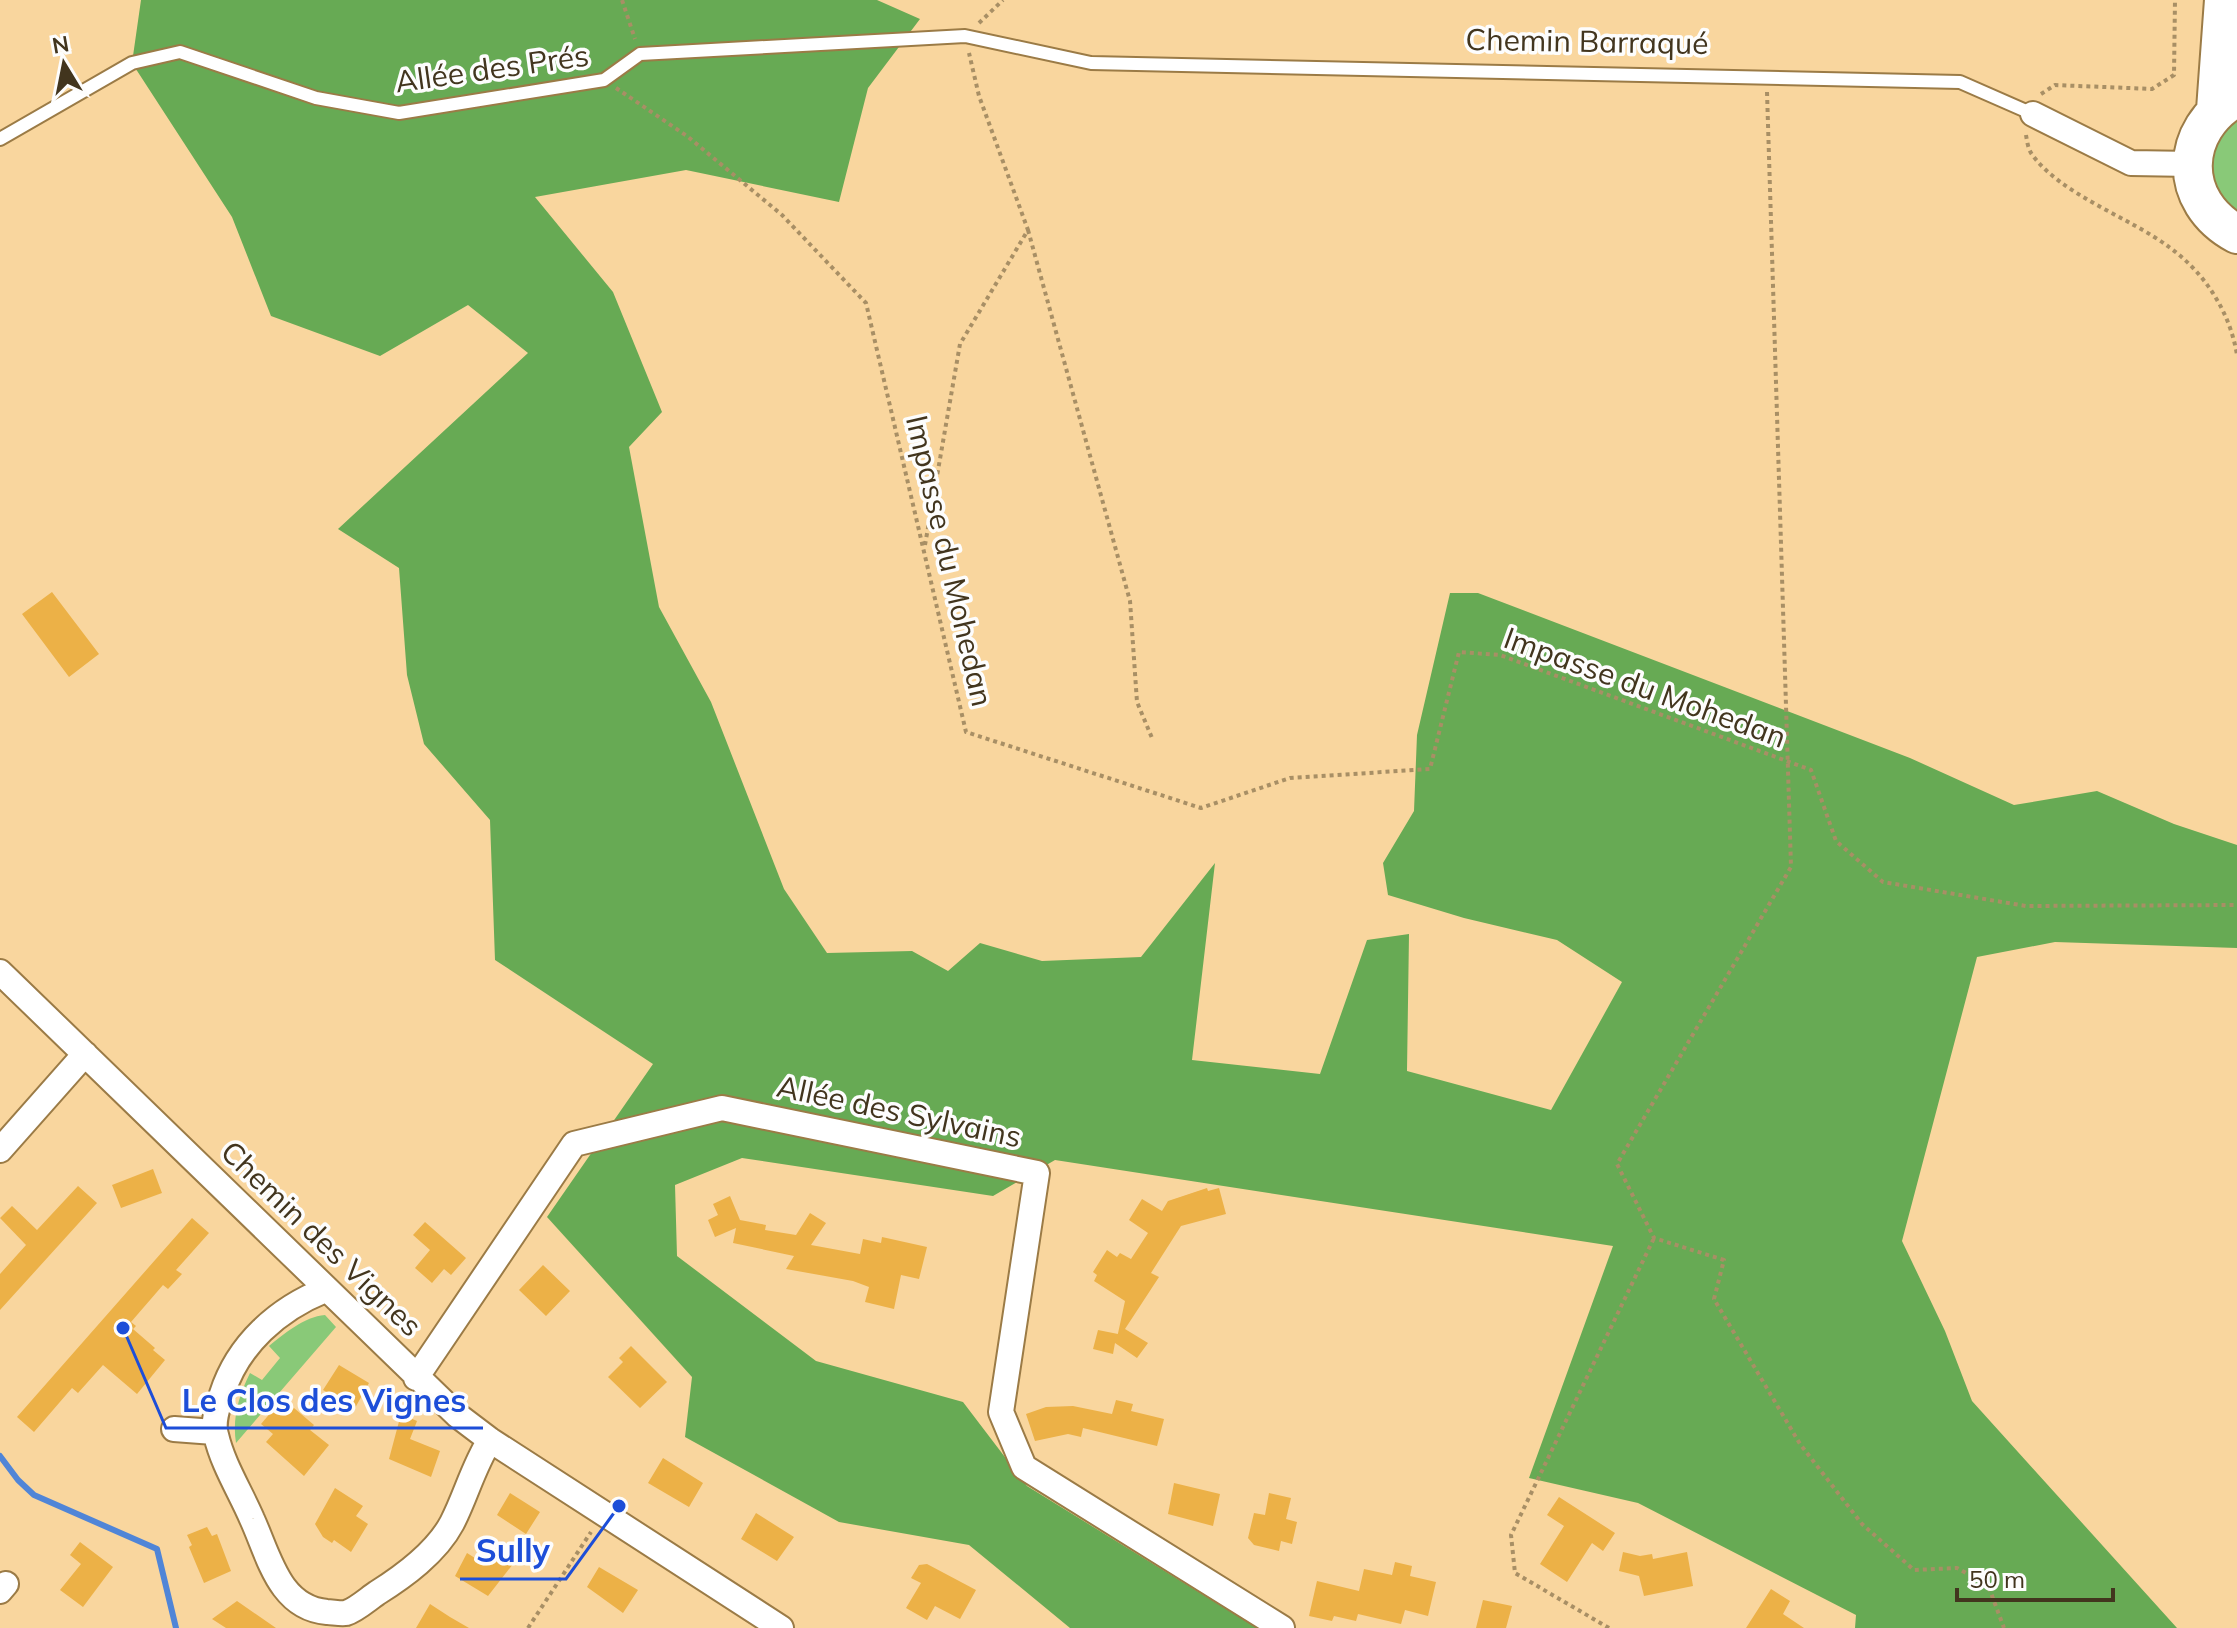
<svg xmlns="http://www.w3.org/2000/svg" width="2237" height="1628" viewBox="0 0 2237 1628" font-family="Mulish,sans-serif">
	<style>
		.green { fill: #89c978 }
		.forest { fill: #67aa54 }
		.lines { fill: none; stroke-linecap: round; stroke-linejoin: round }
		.stream { stroke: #5085d7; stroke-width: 6 }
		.building { fill: #ecb147 }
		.service-casing { stroke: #9b7b46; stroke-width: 16 }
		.minor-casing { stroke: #9b7b46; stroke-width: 28 }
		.primary-casing { stroke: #9b7b46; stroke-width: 42 }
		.path { stroke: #a88f65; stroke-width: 4; stroke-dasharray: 4 4; stroke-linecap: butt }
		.service { stroke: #fff; stroke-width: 12 }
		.minor { stroke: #fff; stroke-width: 24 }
		.primary { stroke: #fff; stroke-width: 38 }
		.labels { text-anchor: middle; stroke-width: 7; stroke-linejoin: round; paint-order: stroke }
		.street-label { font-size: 30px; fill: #42351e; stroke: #fdfdfd }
		.leader { fill: none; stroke: #1d4ed8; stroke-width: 3 }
		.callout-dot { fill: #1d4ed8; stroke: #fdfdfd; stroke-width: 3 }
		.callout-label { font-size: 32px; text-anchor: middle; font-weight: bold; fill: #1d4ed8; stroke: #fdfdfd; stroke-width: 7; stroke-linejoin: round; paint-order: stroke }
	</style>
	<rect width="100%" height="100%" fill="#f9d69e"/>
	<path class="green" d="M 2237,120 L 2237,214 C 2231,208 2223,202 2218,195 C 2201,168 2215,138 2237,120 Z
		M 325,1315 L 336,1327 L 236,1443 C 232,1418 239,1395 250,1373 L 262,1380 L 280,1358 L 269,1346 C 285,1333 304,1317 325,1315 Z"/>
	<path class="forest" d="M 141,0 L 877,0 L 920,19 L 868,88 L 839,202 L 686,170 L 535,197 L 613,292 L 662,412 L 629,447 L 659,607 L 711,702 L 784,889 L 827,953 L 912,951 L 948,971 L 980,943 L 1042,961 L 1141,957 L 1215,863 L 1192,1060 L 1320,1074 L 1367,940 L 1409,934 L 1407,1071 L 1551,1110 L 1622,982 L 1557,940 L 1464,918 L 1388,895 L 1383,863 L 1414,811 L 1417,735 L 1450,593 L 1478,593 L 1910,758 L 2014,805 L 2097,791 L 2174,824 L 2237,845 L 2237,948 L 2055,942 L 1977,957 L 1902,1241 L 1945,1331 L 1972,1401 L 2177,1628 L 1855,1628 L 1856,1615 L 1638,1503 L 1529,1478 L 1613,1246 L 1055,1160 L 993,1196 L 742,1158 L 675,1185 L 677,1256 L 816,1361 L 963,1402 L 1027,1486 L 1257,1628 L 1070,1628 L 969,1545 L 839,1522 L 685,1437 L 692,1377 L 547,1217 L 653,1064 L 495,960 L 490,820 L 424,744 L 407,675 L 399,568 L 338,529 L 528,353 L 468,305 L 380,356 L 271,316 L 232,217 L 132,63 Z"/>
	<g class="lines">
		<path class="stream" d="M 0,1456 L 18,1480 L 34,1495 L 157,1549 L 176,1628"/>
	</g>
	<path class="building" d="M 52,592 L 99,654 L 69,677 L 22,614 Z
		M 153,1169 L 162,1193 L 121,1208 L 112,1185 Z
		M 78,1186 L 97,1203 L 0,1310 L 0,1274 L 26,1245 L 0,1218 L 12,1206 L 37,1230 Z
		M 1207,1188 L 1208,1191 L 1219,1188 L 1226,1214 L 1181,1226 L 1151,1273 L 1159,1277 L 1125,1329 L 1148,1343 L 1137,1358 L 1115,1343 L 1113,1354 L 1093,1349 L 1098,1330 L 1118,1334 L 1117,1338 L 1125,1301 L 1094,1281 L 1097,1275 L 1093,1272 L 1107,1250 L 1117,1257 L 1120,1253 L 1131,1259 L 1148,1233 L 1129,1220 L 1142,1199 L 1162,1211 L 1168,1201 Z
		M 730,1196 L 740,1220 L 766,1225 L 765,1230 L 796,1235 L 810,1213 L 826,1223 L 811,1245 L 860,1254 L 863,1239 L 881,1243 L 882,1237 L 927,1247 L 919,1279 L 901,1275 L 894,1309 L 865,1302 L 869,1287 L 853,1281 L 786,1269 L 794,1256 L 733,1243 L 736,1228 L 715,1237 L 708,1220 L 718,1215 L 713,1204 Z
		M 192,1218 L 209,1233 L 176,1270 L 182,1274 L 168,1289 L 163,1285 L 131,1322 L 136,1326 L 133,1329 L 155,1348 L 153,1350 L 165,1360 L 137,1394 L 103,1365 L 78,1393 L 72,1388 L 34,1432 L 17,1417 Z
		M 425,1222 L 466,1258 L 451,1275 L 444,1269 L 432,1283 L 415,1268 L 430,1250 L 413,1235 Z
		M 543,1265 L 570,1291 L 546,1316 L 519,1290 Z
		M 631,1346 L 667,1382 L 640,1408 L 608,1377 L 623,1362 L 619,1358 Z
		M 339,1365 L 369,1383 L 355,1408 L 323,1390 Z
		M 1116,1400 L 1133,1404 L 1131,1411 L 1164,1419 L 1157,1446 L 1083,1428 L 1081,1437 L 1068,1434 L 1035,1441 L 1026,1414 L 1046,1407 L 1073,1406 L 1112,1414 Z
		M 278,1404 L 290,1413 L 294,1408 L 314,1425 L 310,1430 L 329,1445 L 304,1476 L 266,1442 L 273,1434 L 261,1424 Z
		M 401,1414 L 417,1421 L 410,1439 L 440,1451 L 431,1477 L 389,1459 Z
		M 663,1458 L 703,1483 L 689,1507 L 648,1483 Z
		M 1174,1483 L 1220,1494 L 1213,1526 L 1168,1514 Z
		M 335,1488 L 363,1506 L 356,1516 L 368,1524 L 351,1552 L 334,1540 L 332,1543 L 323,1537 L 315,1524 Z
		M 510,1493 L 540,1512 L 526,1534 L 497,1515 Z
		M 1269,1493 L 1291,1498 L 1286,1519 L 1297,1522 L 1292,1544 L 1281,1541 L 1279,1551 L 1254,1545 L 1248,1538 L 1254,1513 L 1265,1515 Z
		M 1559,1497 L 1615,1533 L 1603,1551 L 1592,1543 L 1567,1582 L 1540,1564 L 1564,1526 L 1547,1515 Z
		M 756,1513 L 794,1537 L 777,1561 L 741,1539 Z
		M 207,1527 L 212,1536 L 217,1534 L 231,1571 L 204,1583 L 189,1547 L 192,1545 L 187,1535 Z
		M 80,1542 L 113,1567 L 83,1607 L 60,1590 L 81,1564 L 70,1555 Z
		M 1623,1552 L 1640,1556 L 1652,1554 L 1653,1559 L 1687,1552 L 1693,1586 L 1644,1596 L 1639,1576 L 1619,1571 Z
		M 467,1553 L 486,1565 L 495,1553 L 513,1564 L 488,1596 L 455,1576 Z
		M 1395,1562 L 1412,1566 L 1410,1576 L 1436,1582 L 1428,1616 L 1405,1610 L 1401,1624 L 1358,1614 L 1356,1621 L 1334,1616 L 1332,1621 L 1309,1616 L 1317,1581 L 1359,1591 L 1364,1569 L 1392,1575 Z
		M 927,1564 L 976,1590 L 960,1619 L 935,1606 L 927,1620 L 906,1608 L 921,1583 L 911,1578 L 919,1565 Z
		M 599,1567 L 638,1590 L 623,1613 L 587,1587 Z
		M 1771,1589 L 1790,1601 L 1783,1614 L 1804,1628 L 1746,1628 Z
		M 1483,1600 L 1512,1606 L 1506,1628 L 1476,1628 Z
		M 237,1601 L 276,1628 L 226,1628 L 212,1619 Z
		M 430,1604 L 450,1617 L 469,1628 L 416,1628 Z"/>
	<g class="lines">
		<g class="service-casing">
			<path id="service" d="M 0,139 L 132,63 L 180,52 L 316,98 L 399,113 L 604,80 L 640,54 L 965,36 L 1091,63 L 1960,82 L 2033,114"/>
		</g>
		<g class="minor-casing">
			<path id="minor" d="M 2033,114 L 2131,163 L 2192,164
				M 0,972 L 457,1415 L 490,1440 L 781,1628
				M 0,1150 L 85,1054
				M 325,1290 C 278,1309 238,1344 222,1394 C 218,1406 212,1422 216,1435 C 223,1465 240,1491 252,1519 C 269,1556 279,1608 327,1612 C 332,1612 341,1614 346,1613 C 356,1610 368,1599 377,1593 C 404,1576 436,1553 452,1523 C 466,1496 473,1467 490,1440
				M 416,1378 L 574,1144 L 722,1108 L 1037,1173 L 1001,1412 L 1024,1467 L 1282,1628
				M 174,1429 L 214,1432
				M 0,1591 L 6,1584"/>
		</g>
		<g class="primary-casing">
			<path id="primary" d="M 2237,97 C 2179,129 2177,202 2237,234
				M 2216,110 L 2224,0"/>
		</g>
		<path class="path" d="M 622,0 L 635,39
			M 979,23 L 1003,0
			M 616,88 L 687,136 L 782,215 L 866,303 L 966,732 L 1201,808 L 1290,778 L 1430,769 L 1459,652 L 1500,655 L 1811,770 L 1836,841 L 1883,882 L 2026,906 L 2237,905
			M 1767,92 L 1791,867 L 1617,1164 L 1654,1238 L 1724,1260 L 1714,1299 L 1800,1444 L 1862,1524 L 1914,1570 L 1957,1568 L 1988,1585 L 2004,1628
			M 2041,94 L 2055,85 L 2152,89 L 2174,75 L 2175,0
			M 2026,135 C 2027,141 2028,148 2031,153 C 2059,194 2129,217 2169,247 C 2205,273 2230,312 2237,355
			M 1028,230 L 1130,601 L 1137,702 L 1152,738
			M 925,545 L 960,344 L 1028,230 L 979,96 L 969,53
			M 528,1628 L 591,1532
			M 1609,1628 L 1515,1573 L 1511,1535 L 1654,1238"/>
		<use href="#service" class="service"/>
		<use href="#minor" class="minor"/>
		<use href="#primary" class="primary"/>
	</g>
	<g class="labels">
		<g class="street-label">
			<text transform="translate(1587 42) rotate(1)" y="10">Chemin Barraqué</text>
			<text transform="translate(492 69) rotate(-8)" y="10">Allée des Prés</text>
			<text transform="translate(949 561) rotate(77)" y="10">Impasse du Mohedan</text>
			<text transform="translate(1645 688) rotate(20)" y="10">Impasse du Mohedan</text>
			<text transform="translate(899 1112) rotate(12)" y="10">Allée des Sylvains</text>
			<text transform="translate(321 1239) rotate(44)" y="10">Chemin des Vignes</text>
		</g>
	</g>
	<path class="leader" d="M123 1328L166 1428H483M619 1506L566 1579H460"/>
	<g class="callout-dot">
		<circle cx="123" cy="1328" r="8"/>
		<circle cx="619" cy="1506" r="8"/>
	</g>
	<g class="callout-label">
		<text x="324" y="1412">Le Clos des Vignes</text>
		<text x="513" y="1562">Sully</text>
	</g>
	<g transform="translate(64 64) rotate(350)" stroke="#fdfdfd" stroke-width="6" paint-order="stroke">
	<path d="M0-6L14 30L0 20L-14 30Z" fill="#42351e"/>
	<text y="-12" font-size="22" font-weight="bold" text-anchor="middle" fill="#42351e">N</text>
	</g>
	<path d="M1957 1588v12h156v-12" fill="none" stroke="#42351e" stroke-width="4"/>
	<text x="1969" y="1588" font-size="24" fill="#42351e" stroke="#fdfdfd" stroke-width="6" paint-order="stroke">50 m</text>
</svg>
